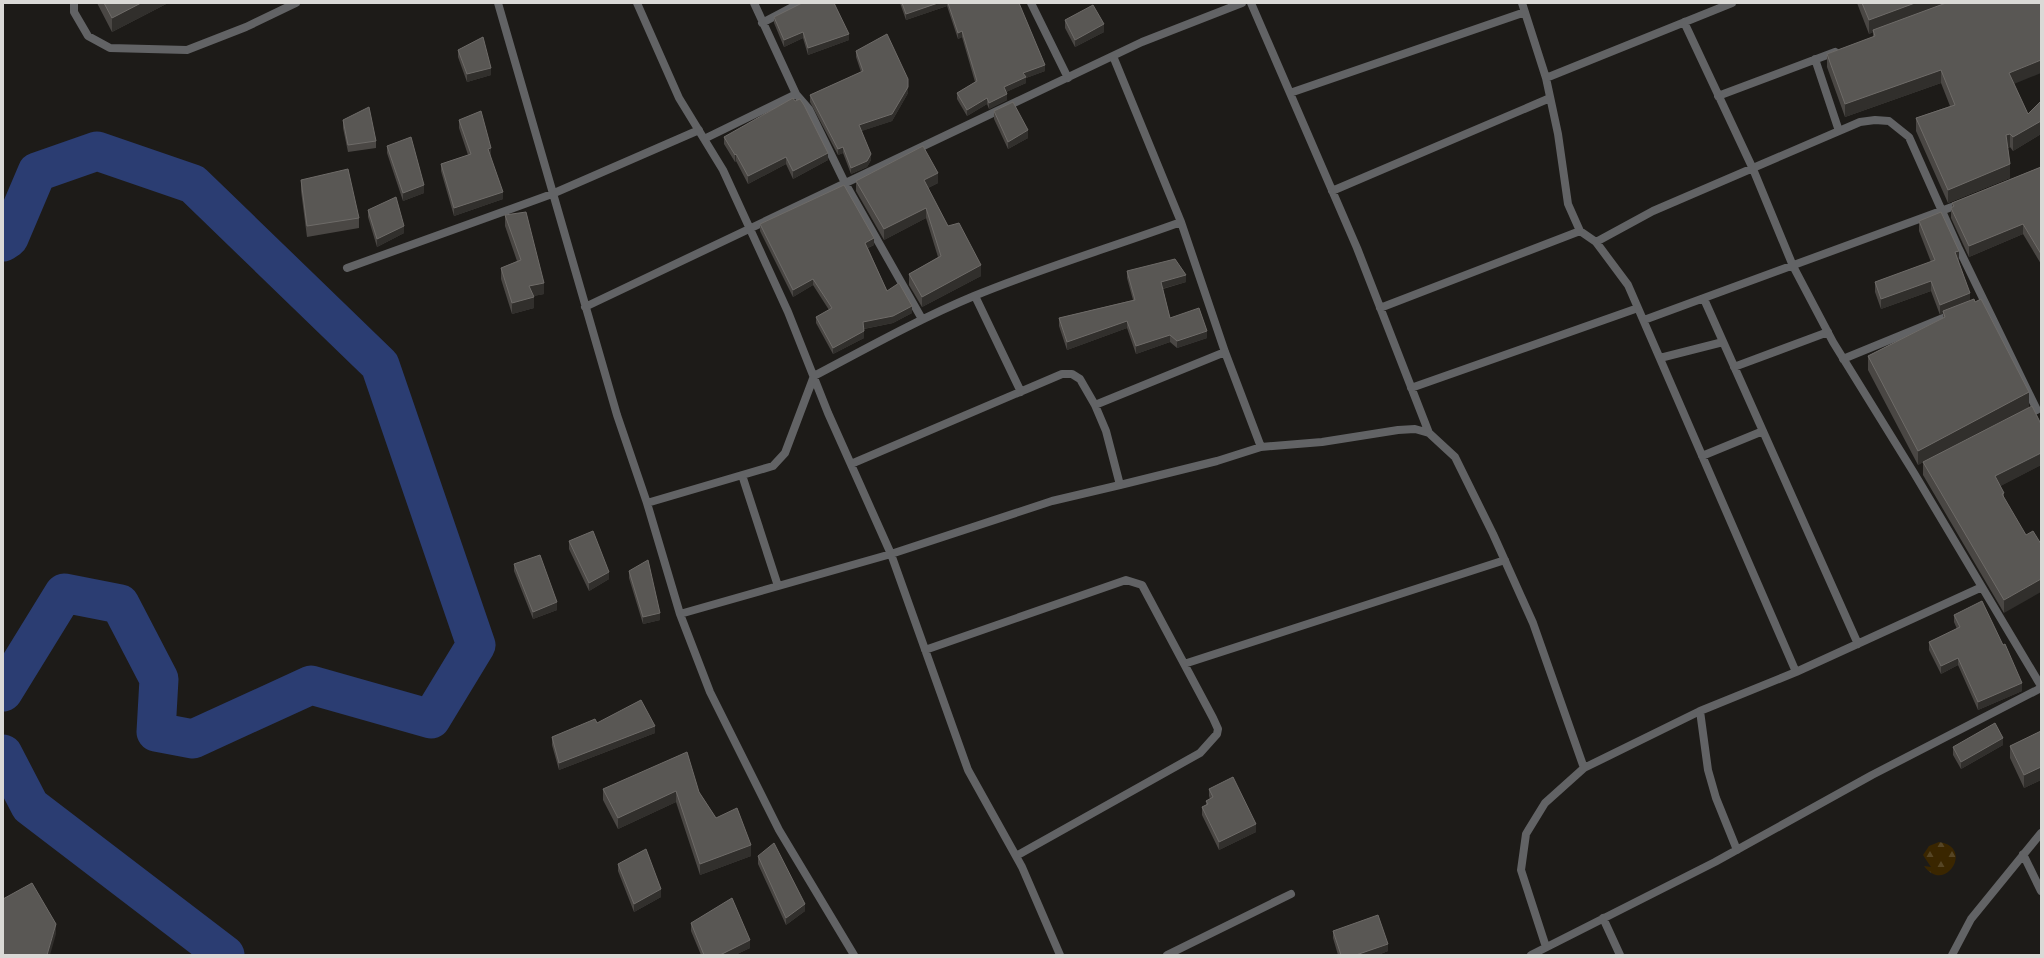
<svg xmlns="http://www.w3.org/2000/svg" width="2044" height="958" viewBox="0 0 2044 958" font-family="Karla,sans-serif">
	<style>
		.forest { fill: url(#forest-firs) }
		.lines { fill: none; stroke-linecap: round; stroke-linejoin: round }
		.river { stroke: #2b3d72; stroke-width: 39 }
		.street { stroke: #626365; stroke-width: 8 }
		.wall { fill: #4a4744 }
		.shaded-wall { fill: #312f2c }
		.building { fill: #595754; stroke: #6e6b68 }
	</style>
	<defs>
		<pattern id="forest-firs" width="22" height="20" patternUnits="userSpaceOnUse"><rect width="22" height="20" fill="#3a2600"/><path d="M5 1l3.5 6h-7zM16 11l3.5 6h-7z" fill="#564524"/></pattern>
	</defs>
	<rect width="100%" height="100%" fill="#1d1b18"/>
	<path class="forest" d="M 1939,842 C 1975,847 1945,895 1924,866 L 1931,867 L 1923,855 L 1929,846 Z"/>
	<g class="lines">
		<path class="river" d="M 3,242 L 9,238 L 37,172 L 97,151 L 193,184 L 380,365 L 476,645 L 431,719 L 311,685 L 193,739 L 156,732 L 159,679 L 120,604 L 64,593 L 3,692
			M 3,754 L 30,806 L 225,955"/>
		<path class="street" d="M 74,3 L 74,12 L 88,36 L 110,48 L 187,50 L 246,27 L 296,3
			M 498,3 L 617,415 L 647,503 L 680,614 L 710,692 L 779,830 L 854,955
			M 637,3 L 679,98 L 723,170 L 788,312 L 828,413 L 891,554 L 968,770 L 1022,867 L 1060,955
			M 754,3 L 796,94 L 809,109 L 845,183 L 922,319
			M 1031,3 L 1068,78
			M 1251,3 L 1357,248 L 1429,433
			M 1522,3 L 1546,78 L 1558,134 L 1568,204 L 1580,231 L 1596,242 L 1628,285 L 1796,672
			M 1684,22 L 1753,169 L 1793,266 L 1833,342 L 1914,473 L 2041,686
			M 762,23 L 800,3
			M 1113,56 L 1181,222 L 1225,352 L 1261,447
			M 1815,59 L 1839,131
			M 1546,78 L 1732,3
			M 1290,93 L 1525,12
			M 1718,96 L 1835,52
			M 704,139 L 796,94
			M 1332,191 L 1550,98
			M 1596,242 L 1653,211 L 1860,122 L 1875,120 L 1889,121 L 1909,137 L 1958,247 L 2037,410
			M 347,268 L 552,194 L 699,130
			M 975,296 L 1021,392
			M 1704,299 L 1858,644
			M 585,307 L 1142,42 L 1242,3
			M 1380,308 L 1580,231
			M 1644,320 L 1960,204
			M 1660,358 L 1723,342
			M 1843,359 L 1948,316
			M 1734,367 L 1828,332
			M 1411,388 L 1638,308
			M 1095,405 L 1225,352
			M 1702,456 L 1763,431
			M 742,475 L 778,586
			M 1120,485 L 1217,461 L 1261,447 L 1322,442 L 1398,430 L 1415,429 L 1429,433 L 1455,457 L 1493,534 L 1533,623 L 1584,768
			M 647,503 L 773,466 L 785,453 L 814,376 C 867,348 919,319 974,296 C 1042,268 1112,247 1181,222
			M 680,614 L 891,554 L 1052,501 L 1120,485 L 1106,431 L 1095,405 L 1080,379 L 1072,374 L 1062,374 L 851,464
			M 925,650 L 1126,580 L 1142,585 L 1213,718 L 1218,729 L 1217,734 L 1200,753 L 1016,856
			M 1184,664 L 1505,560
			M 1700,711 L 1708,770 L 1716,798 L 1737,850
			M 2023,854 L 2041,891
			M 1603,918 L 1620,955
			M 1546,947 L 1521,870 L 1526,834 L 1545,803 L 1584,768 L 1700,711 L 1796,672 L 1982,587
			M 1167,955 L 1291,894
			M 1531,955 L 1715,862 L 1872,775 L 2041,688
			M 1952,955 L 1971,919 L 2041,833"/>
	</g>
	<path class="wall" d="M 97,3 L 168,3 L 112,32 Z
		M 900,3 L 1019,3 L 1045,71 L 1026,78 L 1026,83 L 1006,92 L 1007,100 L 989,109 L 987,104 L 967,116 L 957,99 L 957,93 L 975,82 L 962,37 L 958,39 L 947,6 L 906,20 Z
		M 1857,3 L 2041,3 L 2014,84 L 2028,114 L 2041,101 L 2041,134 L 2013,151 L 2010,147 L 2008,148 L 2010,178 L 1948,203 L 1916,131 L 1916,118 L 1950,106 L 1941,83 L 1845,117 L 1827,67 L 1827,54 L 1873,37 L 1873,32 L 1869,34 Z
		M 774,17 L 849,40 L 808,55 L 803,38 L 784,47 L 774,23 Z
		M 1065,20 L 1104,32 L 1075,47 L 1065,28 Z
		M 458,50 L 491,75 L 467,82 L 458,57 Z
		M 856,51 L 908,93 L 892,121 L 861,131 L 871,160 L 867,167 L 851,174 L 843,153 L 838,155 L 810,102 L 810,95 L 861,72 L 856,57 Z
		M 994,111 L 1028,138 L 1008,149 L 994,119 Z
		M 343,120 L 376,141 L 376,148 L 348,152 L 343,128 Z
		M 459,120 L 491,155 L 490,156 L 503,199 L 454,216 L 441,171 L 441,164 L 468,155 L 459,128 Z
		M 724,137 L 828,160 L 793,179 L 786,164 L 748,184 L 736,161 L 735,162 L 724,144 Z
		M 387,146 L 424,193 L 403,201 L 387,153 Z
		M 2041,167 L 2041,264 L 2023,234 L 1969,257 L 1951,218 L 1951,208 L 1952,207 L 1952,203 Z
		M 301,180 L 359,218 L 359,228 L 307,237 L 301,191 Z
		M 856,181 L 938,183 L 928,188 L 948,226 L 981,276 L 922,307 L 909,285 L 909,274 L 938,257 L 926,218 L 884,240 L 856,191 Z
		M 368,210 L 404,233 L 377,247 L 368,217 Z
		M 505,215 L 544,294 L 533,296 L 534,308 L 512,314 L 501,279 L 501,268 L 517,261 L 505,226 Z
		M 1919,221 L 1959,261 L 1958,261 L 1970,301 L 1975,302 L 2029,407 L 1947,450 L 2041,465 L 2000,486 L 2004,493 L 2004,613 L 1923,475 L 1923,462 L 1918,465 L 1868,370 L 1868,356 L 1943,318 L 1943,313 L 1940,315 L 1931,291 L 1881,309 L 1875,292 L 1875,282 L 1931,262 L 1919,231 Z
		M 760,224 L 874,245 L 868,248 L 887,291 L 912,313 L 893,323 L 864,329 L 864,338 L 833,354 L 816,323 L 816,317 L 829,310 L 813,285 L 793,297 L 760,231 Z
		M 1127,271 L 1186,282 L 1163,289 L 1170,318 L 1207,338 L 1177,348 L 1170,342 L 1136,354 L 1127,328 L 1067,350 L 1059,326 L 1059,318 L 1133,300 L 1127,278 Z
		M 569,541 L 609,579 L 589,591 L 569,549 Z
		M 514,564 L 557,610 L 533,619 L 514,571 Z
		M 629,571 L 660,620 L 643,624 L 629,578 Z
		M 1954,615 L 2022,691 L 1978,710 L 1958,665 L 1941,674 L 1929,650 L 1929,642 L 1957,629 L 1954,622 Z
		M 597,723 L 655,733 L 559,770 L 552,745 L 552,737 Z
		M 2041,731 L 2041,780 L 2024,788 L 2010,758 L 2010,746 Z
		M 2003,745 L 1961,769 L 1953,755 L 1953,747 Z
		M 603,789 L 699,792 L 716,818 L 751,856 L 700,875 L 676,802 L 618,829 L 603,800 Z
		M 1209,789 L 1256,832 L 1219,850 L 1202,815 L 1202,807 L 1206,805 L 1206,801 L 1210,799 L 1209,796 Z
		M 758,856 L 805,911 L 786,925 L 758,864 Z
		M 618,864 L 661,897 L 634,912 L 618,871 Z
		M 2040,868 L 2041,868 L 2041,878 L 2040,876 Z
		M 691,923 L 750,948 L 735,955 L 701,955 L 691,931 Z
		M 1333,931 L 1388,951 L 1378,955 L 1338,955 L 1333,938 Z"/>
	<path class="shaded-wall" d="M 141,3 L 168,3 L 112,32 L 112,18 Z
		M 938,3 L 947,3 L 947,6 L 906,20 L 906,14 Z
		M 1915,3 L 1950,3 L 1873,30 L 1873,32 L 1869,34 L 1869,20 Z
		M 1104,24 L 1104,32 L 1075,47 L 1075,40 Z
		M 962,31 L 962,37 L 958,39 L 958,33 Z
		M 803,32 L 803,38 L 784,47 L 784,40 Z
		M 849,34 L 849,40 L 808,55 L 808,48 Z
		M 2041,60 L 2041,73 L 2009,86 L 2009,73 Z
		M 1045,65 L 1045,71 L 1026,78 L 1026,83 L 1004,93 L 1004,87 L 1023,73 Z
		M 491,68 L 491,75 L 467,82 L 467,74 Z
		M 1941,70 L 1941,83 L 1845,117 L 1845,104 Z
		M 908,79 L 908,93 L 892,121 L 859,132 L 859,125 Z
		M 1007,94 L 1007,100 L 989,109 L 989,103 Z
		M 987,98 L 987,104 L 967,116 L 967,110 Z
		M 2041,121 L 2041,134 L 2013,151 L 2013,137 Z
		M 1028,130 L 1028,138 L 1008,149 L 1008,142 Z
		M 2010,134 L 2010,147 L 2006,148 L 2006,135 Z
		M 843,147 L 843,153 L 838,155 L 838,149 Z
		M 491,148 L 491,155 L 488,156 L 488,149 Z
		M 828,153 L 828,160 L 793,179 L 793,171 Z
		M 736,154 L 736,161 L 735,162 L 735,155 Z
		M 871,154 L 871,160 L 867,167 L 851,174 L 851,168 Z
		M 786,157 L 786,164 L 748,184 L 748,176 Z
		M 2010,164 L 2010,178 L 1948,203 L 1948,190 Z
		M 938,173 L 938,183 L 924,190 L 924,180 Z
		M 424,185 L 424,193 L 403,201 L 403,193 Z
		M 503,192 L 503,199 L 454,216 L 454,208 Z
		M 926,208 L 926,218 L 884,240 L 884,229 Z
		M 2023,224 L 2023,234 L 1969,257 L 1969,246 Z
		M 404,226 L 404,233 L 377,247 L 377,239 Z
		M 874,238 L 874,245 L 865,249 L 865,243 Z
		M 1959,251 L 1959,261 L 1955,262 L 1955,252 Z
		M 981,265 L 981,276 L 922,307 L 922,297 Z
		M 1186,275 L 1186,282 L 1161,289 L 1161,282 Z
		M 813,279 L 813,285 L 793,297 L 793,290 Z
		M 1931,281 L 1931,291 L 1881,309 L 1881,299 Z
		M 544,283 L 544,294 L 529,297 L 529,286 Z
		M 1970,293 L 1970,303 L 1943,311 L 1943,313 L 1940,315 L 1940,305 Z
		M 534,297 L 534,308 L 512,314 L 512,303 Z
		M 912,306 L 912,313 L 893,323 L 863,329 L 863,322 Z
		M 1127,321 L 1127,328 L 1067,350 L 1067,342 Z
		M 864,331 L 864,338 L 833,354 L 833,348 Z
		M 1207,331 L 1207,338 L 1177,348 L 1177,341 Z
		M 1170,335 L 1170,342 L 1136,354 L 1136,346 Z
		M 2029,392 L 2029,407 L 1918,465 L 1918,451 Z
		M 2041,453 L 2041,465 L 1995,489 L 1995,476 Z
		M 609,572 L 609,579 L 589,591 L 589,583 Z
		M 2041,579 L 2041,592 L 2004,613 L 2004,600 Z
		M 557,602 L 557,610 L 533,619 L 533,612 Z
		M 660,613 L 660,620 L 643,624 L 643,617 Z
		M 1958,658 L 1958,665 L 1941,674 L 1941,666 Z
		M 2022,683 L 2022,691 L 1978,710 L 1978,702 Z
		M 655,726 L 655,733 L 559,770 L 559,763 Z
		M 2003,738 L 2003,745 L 1961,769 L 1961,762 Z
		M 2041,767 L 2041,780 L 2024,788 L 2024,775 Z
		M 676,791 L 676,802 L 618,829 L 618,818 Z
		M 1256,824 L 1256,832 L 1219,850 L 1219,842 Z
		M 751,845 L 751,856 L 700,875 L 700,864 Z
		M 661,889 L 661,897 L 634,912 L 634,904 Z
		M 805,904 L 805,911 L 786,925 L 786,918 Z
		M 56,924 L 56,934 L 50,955 L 47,955 Z
		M 750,940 L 750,948 L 735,955 L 720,955 Z
		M 1388,944 L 1388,951 L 1378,955 L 1356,955 Z"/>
	<path class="building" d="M 104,3 L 141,3 L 112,18 Z
		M 802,3 L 834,3 L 849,34 L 808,48 L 803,32 L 784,40 L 774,17 Z
		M 902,3 L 938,3 L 906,14 Z
		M 948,3 L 1019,3 L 1045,65 L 1023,73 L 1026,77 L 1004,87 L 1007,94 L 989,103 L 987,98 L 967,110 L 957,93 L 977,81 L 962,31 L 958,33 Z
		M 1862,3 L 1915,3 L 1869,20 Z
		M 1946,3 L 2041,3 L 2041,60 L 2009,73 L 2028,114 L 2041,101 L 2041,121 L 2013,137 L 2010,134 L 2006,135 L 2010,164 L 1948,190 L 1916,118 L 1955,105 L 1941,70 L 1845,104 L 1827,54 L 1875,36 L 1873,30 Z
		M 1093,5 L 1104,24 L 1075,40 L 1065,20 Z
		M 887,34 L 908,79 L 908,87 L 892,114 L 859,125 L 871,154 L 867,161 L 851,168 L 843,147 L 838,149 L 810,95 L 863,71 L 856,51 Z
		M 483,37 L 491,68 L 467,74 L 458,50 Z
		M 793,98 L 795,101 L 800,99 L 804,105 L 828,153 L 793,171 L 786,157 L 748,176 L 736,154 L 735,155 L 724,137 Z
		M 1013,102 L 1028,130 L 1008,142 L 994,111 Z
		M 369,107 L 376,141 L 348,145 L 343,120 Z
		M 481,111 L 491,148 L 488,149 L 503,192 L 454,208 L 441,164 L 471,154 L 459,120 Z
		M 411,137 L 424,185 L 403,193 L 387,146 Z
		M 923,146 L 938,173 L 924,180 L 948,226 L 959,223 L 981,265 L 922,297 L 909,274 L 941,256 L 926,208 L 884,229 L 856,181 Z
		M 2041,167 L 2041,254 L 2023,224 L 1969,246 L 1951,208 L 1954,206 L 1952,203 Z
		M 348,169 L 359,218 L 307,226 L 301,180 Z
		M 844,185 L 874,238 L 865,243 L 887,291 L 899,283 L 912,306 L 893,316 L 863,322 L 864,331 L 833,348 L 816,317 L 832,308 L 813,279 L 793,290 L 760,224 Z
		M 396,197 L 404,226 L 377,239 L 368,210 Z
		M 526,212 L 544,283 L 529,286 L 534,297 L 512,303 L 501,268 L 521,260 L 505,215 Z
		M 1941,212 L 1959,251 L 1955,252 L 1970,293 L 1940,305 L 1931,281 L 1881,299 L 1875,282 L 1935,260 L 1919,221 Z
		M 1175,259 L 1186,275 L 1161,282 L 1170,318 L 1199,308 L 1207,331 L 1177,341 L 1170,335 L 1136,346 L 1127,321 L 1067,342 L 1059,318 L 1135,300 L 1127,271 Z
		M 1974,299 L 1975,302 L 1981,299 L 2029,392 L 1918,451 L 1868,356 L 1945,317 L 1943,311 Z
		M 2032,406 L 2041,424 L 2041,453 L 1995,476 L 2004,493 L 2002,494 L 2026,535 L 2033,531 L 2041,544 L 2041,579 L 2004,600 L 1923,462 Z
		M 593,531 L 609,572 L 589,583 L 569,541 Z
		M 540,555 L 557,602 L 533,612 L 514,564 Z
		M 648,560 L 660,613 L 643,617 L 629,571 Z
		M 1982,601 L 2003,645 L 2005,644 L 2022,683 L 1978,702 L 1958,658 L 1941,666 L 1929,642 L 1960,627 L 1954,615 Z
		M 641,700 L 655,726 L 559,763 L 552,737 L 595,719 L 597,723 Z
		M 1995,723 L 2003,738 L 1961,762 L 1953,747 Z
		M 2041,731 L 2041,767 L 2024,775 L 2010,746 Z
		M 687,752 L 699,792 L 716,818 L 737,808 L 751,845 L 700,864 L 676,791 L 618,818 L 603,789 Z
		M 1233,777 L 1256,824 L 1219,842 L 1202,807 L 1208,804 L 1206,801 L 1213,797 L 1209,789 Z
		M 774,843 L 805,904 L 786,918 L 758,856 Z
		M 646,849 L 661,889 L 634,904 L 618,864 Z
		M 32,883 L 56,924 L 47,955 L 3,955 L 3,899 Z
		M 732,898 L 750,940 L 720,955 L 704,955 L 691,923 Z
		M 1378,915 L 1388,944 L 1356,955 L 1341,955 L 1333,931 Z"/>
	<rect width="2044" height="958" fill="none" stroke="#dad9d6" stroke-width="8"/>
</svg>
